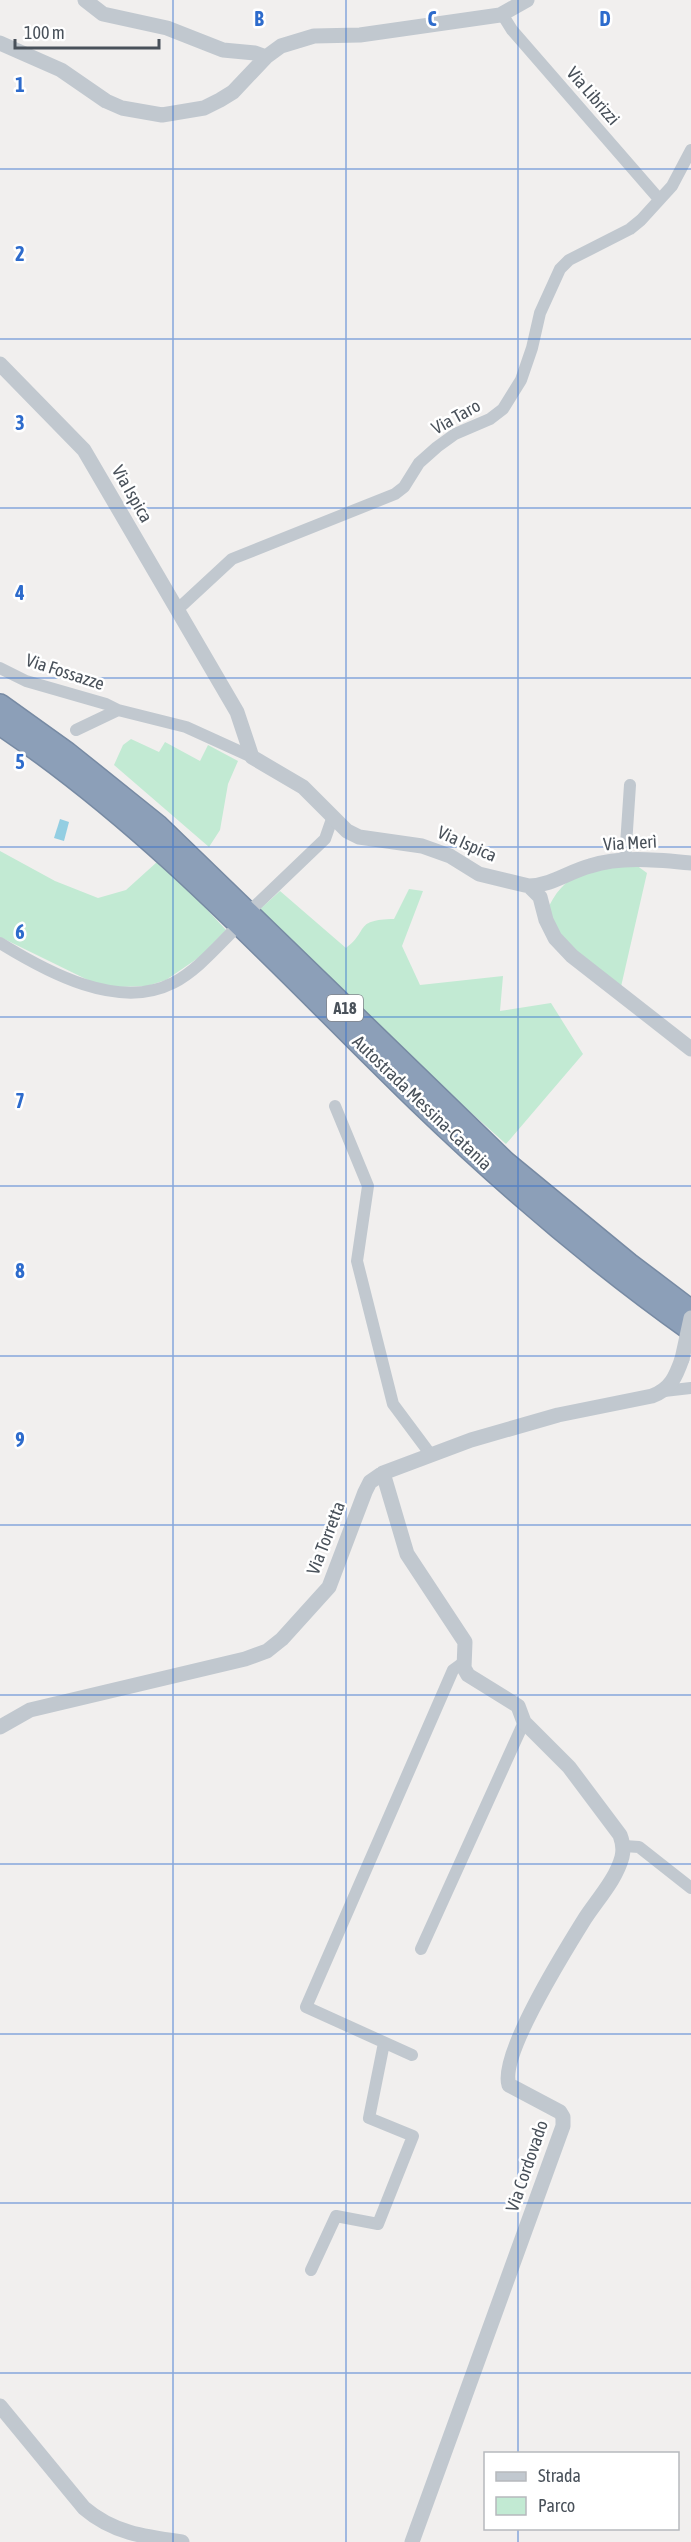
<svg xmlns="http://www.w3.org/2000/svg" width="691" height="2542" viewBox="0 0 691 2542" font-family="'Asap Condensed',sans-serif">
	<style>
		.green { fill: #c2ead3 }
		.water { fill: #93cee2 }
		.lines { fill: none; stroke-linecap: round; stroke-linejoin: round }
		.motorway-casing { stroke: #778aa3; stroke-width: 24 }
		.minor { stroke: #c1c8cf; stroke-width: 12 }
		.tertiary { stroke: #c1c8cf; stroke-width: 15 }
		.motorway { stroke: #8c9fb8; stroke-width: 21 }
		.tertiary-bridge { stroke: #c1c8cf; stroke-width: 15 }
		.grid { fill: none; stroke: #2d6bcc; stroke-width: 1.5; stroke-opacity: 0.55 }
		.labels { text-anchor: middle; stroke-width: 5; stroke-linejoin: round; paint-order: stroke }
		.shield { fill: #fff; stroke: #80858c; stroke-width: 1.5 }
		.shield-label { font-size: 16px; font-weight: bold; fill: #49515a }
		.street-label { font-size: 18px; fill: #49515a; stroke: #fff }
		.grid-label { font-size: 20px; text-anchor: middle; font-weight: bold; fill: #2d6bcc; stroke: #fff; stroke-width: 5; stroke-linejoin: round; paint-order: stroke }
	</style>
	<rect width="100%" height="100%" fill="#f1efee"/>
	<path class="green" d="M 131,739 L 159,752 L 165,742 L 200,761 L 208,745 L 238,761 L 228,784 L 220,830 L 209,847 L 114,765 L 123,745 Z
		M 0,851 L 55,881 L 98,898 L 126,890 L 157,862 L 186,887 L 226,930 L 201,956 L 166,980 L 147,986 L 117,987 L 94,983 L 0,937 Z
		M 636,865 L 647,873 L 620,991 L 555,931 L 549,906 C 569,867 597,867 636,865 Z
		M 409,889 L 423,891 L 402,946 L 420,985 L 503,976 L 500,1011 L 551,1003 L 583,1054 L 506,1144 L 342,997 L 258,911 L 280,891 L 346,948 C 370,930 353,920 394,919 Z"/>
	<path class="water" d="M 60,819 L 69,822 L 64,841 L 54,838 Z"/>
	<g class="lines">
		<g class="motorway-casing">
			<path id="motorway" d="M 0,705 L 67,753 L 158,826 L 505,1162 L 629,1264 L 691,1311
				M 0,724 C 157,829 284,971 418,1101 C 504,1184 594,1261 691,1330"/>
		</g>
		<path class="minor" d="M 502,14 L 512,30 L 659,199
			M 178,609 L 232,559 L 395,494 L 404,487 L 419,463 L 437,447 L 455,434 L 490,419 L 503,409 L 521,380 L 532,348 L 540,313 L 560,269 L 569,260 L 630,229 L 641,220 L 672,186 L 691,150
			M 0,668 L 26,681 L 106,704 L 118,710
			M 76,730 L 118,710 L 186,727 L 252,757
			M 625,860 L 630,785
			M 255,906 L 325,839 L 332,819
			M 0,943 C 47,972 118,1011 173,983 C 196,971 214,950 232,932
			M 335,1106 L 368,1186 L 357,1261 L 393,1404 L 431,1455
			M 664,1391 L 691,1388
			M 624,1846 L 639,1847 L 691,1888
			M 421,1949 L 524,1722
			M 412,2055 L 306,2007 L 453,1670 L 464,1662
			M 311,2270 L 336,2216 L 378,2224 L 413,2136 L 369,2118 L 384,2043"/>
		<path class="tertiary" d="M 85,0 L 103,14 L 167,28 L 223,50 L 255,53 L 266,57
			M 0,43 L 61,70 L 106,101 L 122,108 L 162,115 L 204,108 L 220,100 L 233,92 L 266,57 L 281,46 L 314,36 L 360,35 L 500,15 L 527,0
			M 0,364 L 84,450 L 237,712 L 252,757 L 303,787 L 347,831 L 359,837 L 422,846 L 450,856 L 479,874 L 529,886 L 540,897 L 546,920 L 555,938 L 572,956 L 691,1049
			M 529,886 C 552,885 568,872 590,866 C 622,856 657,860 691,863
			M 383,1473 L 407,1554 L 465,1642 L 464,1668 L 468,1675 L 518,1706 L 524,1722 L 569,1767 L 620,1835 C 623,1843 624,1849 622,1857 C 616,1880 596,1901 584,1920 C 566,1949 499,2056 509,2085 L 560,2112 L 563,2117 L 563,2126 L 412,2542
			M 0,1727 L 30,1710 L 245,1659 L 267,1651 L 282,1639 L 329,1587 L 365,1492 L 370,1482 L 383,1473 L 471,1440 L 558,1415 L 652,1396 C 671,1389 676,1376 682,1359
			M 0,2406 L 84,2508 C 113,2533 145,2537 182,2542"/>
		<use href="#motorway" class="motorway"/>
		<path class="tertiary-bridge" d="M 682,1359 L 691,1318"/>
	</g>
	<path class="grid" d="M 173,0 L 173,2542M 346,0 L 346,2542M 518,0 L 518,2454M 0,169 L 691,169M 0,339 L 691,339M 0,508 L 691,508M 0,678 L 691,678M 0,847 L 691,847M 0,1017 L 691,1017M 0,1186 L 691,1186M 0,1356 L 691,1356M 0,1525 L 691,1525M 0,1695 L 691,1695M 0,1864 L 691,1864M 0,2034 L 691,2034M 0,2203 L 691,2203M 0,2373 L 691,2373M 518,2528 L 518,2542"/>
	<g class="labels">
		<rect class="shield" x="327" y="995" width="36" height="26" rx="4.5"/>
		<g class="shield-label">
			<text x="345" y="1014">A18</text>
		</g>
		<g class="street-label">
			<text transform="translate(593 96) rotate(49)" y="6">Via Librizzi</text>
			<text transform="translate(456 417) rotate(-29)" y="6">Via Taro</text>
			<text transform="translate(132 494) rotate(60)" y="6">Via Ispica</text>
			<text transform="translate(65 672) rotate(18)" y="6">Via Fossazze</text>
			<text transform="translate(630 843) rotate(-3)" y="6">Via Merì</text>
			<text transform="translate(467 844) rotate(24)" y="6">Via Ispica</text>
			<text transform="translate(422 1103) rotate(44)" y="6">Autostrada Messina-Catania</text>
			<text transform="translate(326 1538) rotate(-69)" y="6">Via Torretta</text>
			<text transform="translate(527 2166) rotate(-71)" y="6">Via Cordovado</text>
		</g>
	</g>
	<g class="grid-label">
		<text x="259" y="26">B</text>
		<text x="432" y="26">C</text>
		<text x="605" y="26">D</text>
		<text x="20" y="92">1</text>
		<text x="20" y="261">2</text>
		<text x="20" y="430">3</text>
		<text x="20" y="600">4</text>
		<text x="20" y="769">5</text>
		<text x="20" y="939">6</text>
		<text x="20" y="1108">7</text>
		<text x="20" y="1278">8</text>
		<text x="20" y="1447">9</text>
	</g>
	<rect x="484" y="2452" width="195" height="78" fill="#ffffff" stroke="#b6b9bd" stroke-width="1.5"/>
	<rect x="496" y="2472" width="30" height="9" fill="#c1c8cf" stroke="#b6b9bd" stroke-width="1.5"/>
	<text x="538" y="2482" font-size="18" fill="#49515a">Strada</text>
	<rect x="496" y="2497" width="30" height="18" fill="#c2ead3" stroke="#b6b9bd" stroke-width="1.5"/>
	<text x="538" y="2512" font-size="18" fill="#49515a">Parco</text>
	<path d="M15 39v9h144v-9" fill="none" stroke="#49515a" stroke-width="3"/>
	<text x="24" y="39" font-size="18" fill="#49515a" stroke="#ffffff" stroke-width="4.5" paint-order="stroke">100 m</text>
</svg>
